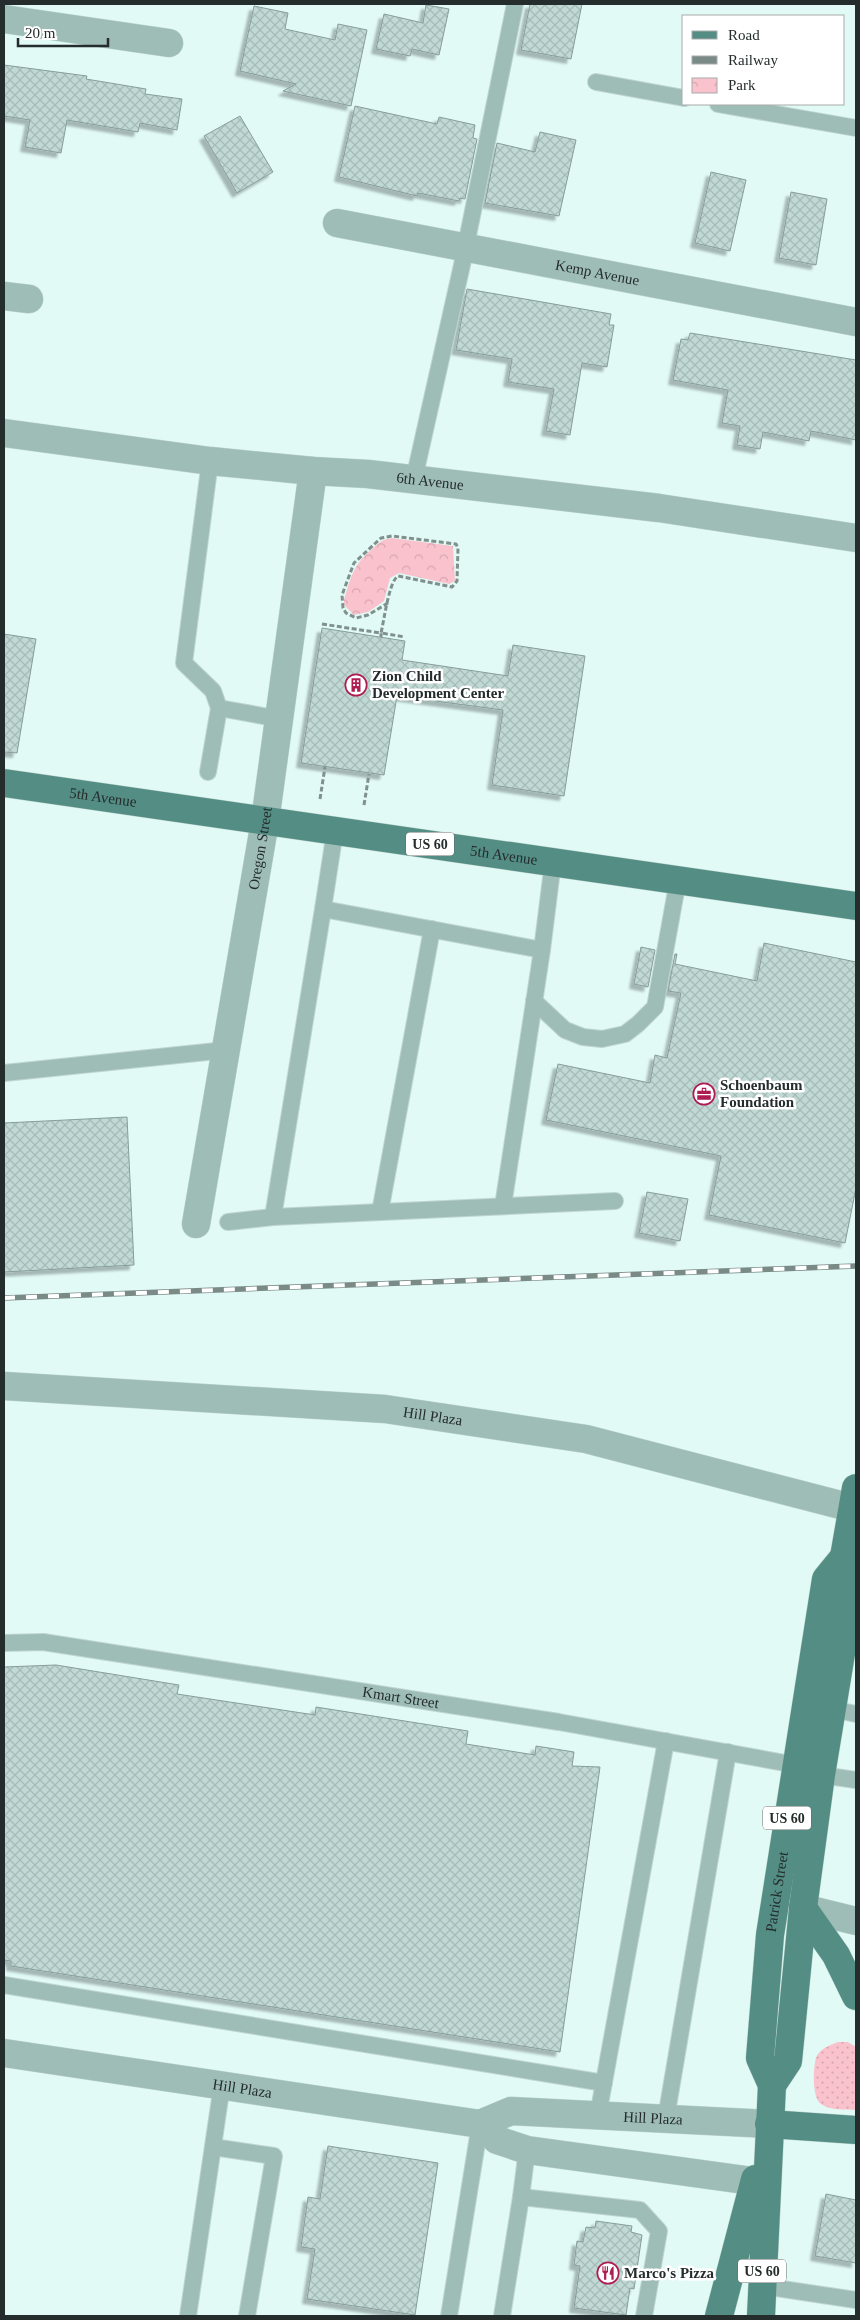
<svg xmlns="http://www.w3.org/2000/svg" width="860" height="2320" viewBox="0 0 860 2320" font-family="Georgia,serif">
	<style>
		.grass { fill: url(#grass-dots) }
		.park { fill: url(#park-crowns) }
		.building { fill: url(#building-cross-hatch); stroke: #869d99; filter: url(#shadow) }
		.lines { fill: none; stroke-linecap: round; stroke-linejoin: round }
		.service-casing { stroke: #bfd5d1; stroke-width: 18 }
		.minor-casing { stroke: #bfd5d1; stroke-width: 29 }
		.primary-casing { stroke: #bfd5d1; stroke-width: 29 }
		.path { stroke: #7f908d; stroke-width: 3; stroke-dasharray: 5 2.5; stroke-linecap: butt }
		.service { stroke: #9fbdb7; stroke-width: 16 }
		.minor { stroke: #9fbdb7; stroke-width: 28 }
		.primary { stroke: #538d84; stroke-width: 28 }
		.rail-casing { stroke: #7a8a87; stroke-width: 5.5 }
		.rail { stroke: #fff; stroke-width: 4; stroke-dasharray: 11; stroke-linecap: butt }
		.labels { text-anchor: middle; stroke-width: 5; stroke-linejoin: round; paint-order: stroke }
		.shield { fill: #fff; stroke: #666c6b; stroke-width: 1 }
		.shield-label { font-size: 14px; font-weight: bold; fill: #242d2c }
		.street-label { font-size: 15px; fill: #242d2c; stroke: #fff }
		.poi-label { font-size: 15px; font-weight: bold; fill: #242d2c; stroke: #fff; text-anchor: start }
	</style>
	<defs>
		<pattern id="grass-dots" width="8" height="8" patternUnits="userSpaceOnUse" patternTransform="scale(1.25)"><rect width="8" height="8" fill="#fac2cc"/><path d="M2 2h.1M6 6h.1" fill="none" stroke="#d6a7af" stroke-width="1.8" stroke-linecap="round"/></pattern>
		<pattern id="park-crowns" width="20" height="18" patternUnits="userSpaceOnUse" patternTransform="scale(1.25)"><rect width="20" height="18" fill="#fac2cc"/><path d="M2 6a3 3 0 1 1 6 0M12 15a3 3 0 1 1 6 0" fill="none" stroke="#d6a7af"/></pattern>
		<pattern id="building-cross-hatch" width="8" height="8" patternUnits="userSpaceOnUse" patternTransform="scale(1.25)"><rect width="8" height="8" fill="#c1d9d4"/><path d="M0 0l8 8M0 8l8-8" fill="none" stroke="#a6bbb6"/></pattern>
		<filter id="shadow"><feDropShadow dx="-4.5" dy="4.5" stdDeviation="1" flood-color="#0004"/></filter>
	</defs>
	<rect width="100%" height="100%" fill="#e1faf5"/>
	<path class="grass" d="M 838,2042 L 848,2042 L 856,2047 L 856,2110 C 845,2109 831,2111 821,2104 C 812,2098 813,2068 816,2058 C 819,2049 830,2045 838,2042 Z"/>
	<path class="park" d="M 392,538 L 453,546 L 455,581 L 449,584 L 399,573 L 390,578 L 384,601 L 368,612 L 354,615 L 344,605 L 344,600 C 351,577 353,565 372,549 C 378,543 383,539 392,538 Z"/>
	<path class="building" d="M 530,4 L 582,4 L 571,59 L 521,50 Z
		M 426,5 L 449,9 L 439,55 L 412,49 L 410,56 L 376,49 L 384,14 L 423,23 Z
		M 254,6 L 288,13 L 285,29 L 335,40 L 338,24 L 367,30 L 351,106 L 283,91 L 296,84 L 240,71 Z
		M 4,65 L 87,76 L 86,79 L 146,89 L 145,94 L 182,99 L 177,130 L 140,123 L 138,132 L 67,120 L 61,153 L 25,147 L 30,120 L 4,116 Z
		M 355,106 L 437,124 L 439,117 L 475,125 L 473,138 L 477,139 L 465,199 L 460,198 L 459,201 L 418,193 L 417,196 L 339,177 Z
		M 240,116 L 273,172 L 237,193 L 204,136 Z
		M 540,132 L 576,140 L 559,216 L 485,203 L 497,143 L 535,152 Z
		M 711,172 L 746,180 L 730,251 L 695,243 Z
		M 791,192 L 827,199 L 816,265 L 779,258 Z
		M 467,289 L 611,314 L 609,325 L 614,325 L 607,367 L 582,363 L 570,435 L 546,431 L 554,389 L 508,382 L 512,359 L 456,350 Z
		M 690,333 L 856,360 L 856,440 L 811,431 L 809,441 L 763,432 L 760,449 L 737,445 L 740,426 L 722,423 L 728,390 L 673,380 L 681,339 L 688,340 Z
		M 322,628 L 405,641 L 402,660 L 508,676 L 513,645 L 585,656 L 564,796 L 492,785 L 503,710 L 397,696 L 384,775 L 301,763 Z
		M 4,634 L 36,639 L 17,753 L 4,752 Z
		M 764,943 L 856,962 L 856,1188 L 845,1243 L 709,1215 L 721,1156 L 546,1120 L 558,1064 L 650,1083 L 655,1055 L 667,1058 L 681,993 L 668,991 L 675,954 L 677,954 L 675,964 L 757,981 Z
		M 641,947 L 655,950 L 648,987 L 634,984 Z
		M 127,1117 L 134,1265 L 4,1272 L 4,1123 Z
		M 647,1192 L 688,1199 L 680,1241 L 639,1233 Z
		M 56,1665 L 179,1685 L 177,1694 L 315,1715 L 316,1707 L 468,1731 L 466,1744 L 535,1755 L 536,1746 L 574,1752 L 572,1766 L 600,1767 L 560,2052 L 11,1966 L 11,1961 L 4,1960 L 4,1667 Z
		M 328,2146 L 438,2163 L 415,2315 L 307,2299 L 315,2249 L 301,2247 L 308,2197 L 320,2199 Z
		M 826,2194 L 856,2200 L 856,2263 L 815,2256 Z
		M 596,2221 L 632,2226 L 631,2232 L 642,2235 L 634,2289 L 630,2288 L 626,2315 L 574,2308 L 580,2266 L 574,2265 L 577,2241 L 583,2242 L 586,2227 L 595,2228 Z"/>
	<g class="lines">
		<g class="service-casing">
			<g id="service">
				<path d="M 596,82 L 684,98"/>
				<path d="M 718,104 L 856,128"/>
				<path d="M 414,479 L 462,265 L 515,4"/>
				<path d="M 219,708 L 280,719"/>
				<path d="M 208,772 L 219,708 L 213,691 L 184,663 L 210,461"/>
				<path d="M 335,831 L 323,909 L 542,950 L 553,862"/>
				<path d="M 323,909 L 273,1217 L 615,1201"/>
				<path d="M 534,1001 L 565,1030 L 583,1037 L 602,1039 L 625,1034 L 638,1024 L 655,1007 L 678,880"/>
				<path d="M 4,1073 L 226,1050"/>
				<path d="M 503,1206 L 542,950"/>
				<path d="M 380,1212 L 432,929"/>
				<path d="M 228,1222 L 273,1217"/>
				<path id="s1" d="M 4,1643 L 43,1642 L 559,1722 L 796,1765"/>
				<path d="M 832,1709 L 856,1714"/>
				<path d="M 821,1775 L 856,1780"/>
				<path d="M 4,1985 L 604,2083"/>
				<path d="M 598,2115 L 666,1741"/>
				<path d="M 666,2118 L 728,1752"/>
				<path d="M 213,2147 L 274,2156 L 247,2316"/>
				<path d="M 521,2197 L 527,2150"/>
				<path d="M 762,2286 L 856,2300"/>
				<path d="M 188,2316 L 222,2085"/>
				<path d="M 449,2316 L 480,2124"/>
				<path d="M 502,2316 L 521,2197 L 640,2210 L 659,2231 L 644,2316"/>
			</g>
		</g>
		<g class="minor-casing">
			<g id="minor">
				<path d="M 4,19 L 169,43"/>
				<path id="s2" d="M 337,223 L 856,322"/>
				<path d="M 4,296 L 29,299"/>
				<path id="s3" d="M 4,433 L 210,461 L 313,471 L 368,474 L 659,508 L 856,538"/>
				<path id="s4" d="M 196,1224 L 265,821 L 313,471"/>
				<path id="s5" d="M 4,1386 L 385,1409 L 586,1439 L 852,1508"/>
				<path d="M 803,1908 L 856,1921"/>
				<path id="s6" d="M 4,2053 L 480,2124"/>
				<path id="s7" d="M 766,2183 L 527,2150 L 497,2140 L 480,2124 L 511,2111 L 769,2124"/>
			</g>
		</g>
		<g class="primary-casing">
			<g id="primary">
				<path id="s8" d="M 4,783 L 856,906"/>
				<path d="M 803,1908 L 836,1955 L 856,1996"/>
				<path d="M 772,2085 L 788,2061 L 803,1908 L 821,1775 L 853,1581 L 844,1557 L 856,1488"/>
				<path d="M 769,2124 L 856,2130"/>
				<path d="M 719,2316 L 755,2179"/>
				<path id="s9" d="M 761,2316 L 772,2085 L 760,2058 L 770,1935 L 826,1579 L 844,1557"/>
			</g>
		</g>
		<path class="path" d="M 388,603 L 368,615 L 356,618 L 346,613 L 343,608 L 342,595 L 354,563 L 381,538 L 392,536 L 456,544 L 458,548 L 457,581 L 452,587 L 398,576 C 389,581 384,621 381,633 L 405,637
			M 322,624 L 381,633 L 381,637
			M 320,799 L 325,767
			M 364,805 L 369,774"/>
		<use href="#service" class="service"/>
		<use href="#minor" class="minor"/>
		<use href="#primary" class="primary"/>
		<g class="rail-casing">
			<path id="rail" d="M 4,1298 L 856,1266"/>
		</g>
		<use href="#rail" class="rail"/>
	</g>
	<defs>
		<g id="building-ring" transform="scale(1.125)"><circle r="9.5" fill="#fff" stroke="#ae1d51" stroke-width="1.5"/><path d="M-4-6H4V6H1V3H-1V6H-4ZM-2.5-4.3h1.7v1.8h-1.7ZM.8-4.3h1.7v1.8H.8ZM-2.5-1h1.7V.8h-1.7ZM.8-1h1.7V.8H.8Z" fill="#ae1d51"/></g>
		<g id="office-ring" transform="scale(1.125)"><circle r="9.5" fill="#fff" stroke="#ae1d51" stroke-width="1.5"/><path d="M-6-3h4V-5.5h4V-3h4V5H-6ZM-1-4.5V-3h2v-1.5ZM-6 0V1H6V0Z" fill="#ae1d51"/></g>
		<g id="restaurant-ring" transform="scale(1.125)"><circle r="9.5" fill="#fff" stroke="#ae1d51" stroke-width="1.5"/><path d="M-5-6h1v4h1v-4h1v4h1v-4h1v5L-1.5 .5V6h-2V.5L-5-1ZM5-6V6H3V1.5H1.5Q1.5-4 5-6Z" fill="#ae1d51"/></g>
	</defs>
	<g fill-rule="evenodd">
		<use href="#building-ring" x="356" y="685"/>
		<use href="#office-ring" x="704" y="1094"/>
		<use href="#restaurant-ring" x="608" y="2273"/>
	</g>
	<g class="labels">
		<g class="shield">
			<rect x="406" y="832.5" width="48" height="23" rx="4"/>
			<rect x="763" y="1806.5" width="48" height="23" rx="4"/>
			<rect x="738" y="2259.5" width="48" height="23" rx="4"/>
		</g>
		<g class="shield-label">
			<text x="430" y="849">US 60</text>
			<text x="787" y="1823">US 60</text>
			<text x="762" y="2276">US 60</text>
		</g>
		<g class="street-label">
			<text dy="5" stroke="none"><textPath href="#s2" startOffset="265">Kemp Avenue</textPath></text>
			<text dy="5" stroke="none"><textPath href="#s3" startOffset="429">6th Avenue</textPath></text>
			<text dy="5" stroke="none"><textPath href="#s8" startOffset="100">5th Avenue</textPath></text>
			<text dy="5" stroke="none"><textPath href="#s4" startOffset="381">Oregon Street</textPath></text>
			<text dy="5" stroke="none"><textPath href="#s8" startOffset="505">5th Avenue</textPath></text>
			<text dy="5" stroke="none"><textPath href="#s5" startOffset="430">Hill Plaza</textPath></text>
			<text dy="5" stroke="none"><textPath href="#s1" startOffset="401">Kmart Street</textPath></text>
			<text dy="5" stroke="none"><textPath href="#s9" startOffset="428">Patrick Street</textPath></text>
			<text dy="5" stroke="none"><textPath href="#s6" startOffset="241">Hill Plaza</textPath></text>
			<text dy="5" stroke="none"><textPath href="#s7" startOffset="472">Hill Plaza</textPath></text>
		</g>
		<g class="poi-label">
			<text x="372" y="681">Zion Child<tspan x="372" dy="17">Development Center</tspan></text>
			<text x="720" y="1090">Schoenbaum<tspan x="720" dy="17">Foundation</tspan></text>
			<text x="624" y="2278">Marco's Pizza</text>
		</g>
	</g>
	<rect width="860" height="2320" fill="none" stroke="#242d2c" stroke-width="10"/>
	<rect x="682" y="15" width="162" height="90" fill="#ffffff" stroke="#a7abab"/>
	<rect x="692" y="31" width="25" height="8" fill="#538d84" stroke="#a7abab"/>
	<text x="728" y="40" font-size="15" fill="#242d2c">Road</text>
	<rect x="692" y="56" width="25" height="8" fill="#7a8a87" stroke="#a7abab"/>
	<text x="728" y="65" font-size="15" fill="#242d2c">Railway</text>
	<rect x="692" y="78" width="25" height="15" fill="url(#park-crowns)" stroke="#a7abab"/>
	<text x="728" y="90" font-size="15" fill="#242d2c">Park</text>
	<path d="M18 38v8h90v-8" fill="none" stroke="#242d2c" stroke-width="2.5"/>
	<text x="25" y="38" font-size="15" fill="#242d2c" stroke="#ffffff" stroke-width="4" paint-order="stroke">20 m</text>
</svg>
